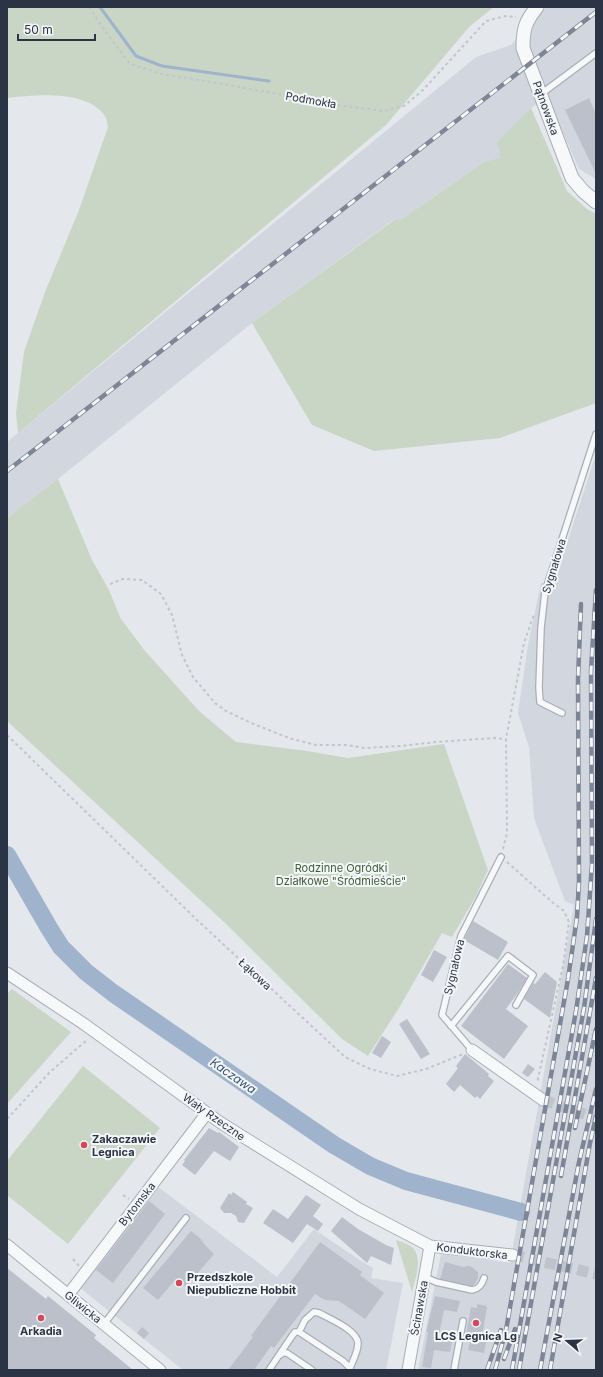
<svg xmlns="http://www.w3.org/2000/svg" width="603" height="1377" viewBox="0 0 603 1377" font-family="Inter,sans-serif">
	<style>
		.built { fill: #d2d6de }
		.green { fill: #c9d6c5 }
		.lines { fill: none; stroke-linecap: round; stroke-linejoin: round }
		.stream { stroke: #9fb4cc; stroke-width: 3 }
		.river { stroke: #9fb4cc; stroke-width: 18 }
		.building { fill: #bbc0ca }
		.minor-tunnel { stroke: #bfc3cb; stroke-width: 11; stroke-dasharray: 11 5.5; stroke-linecap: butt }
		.service-casing { stroke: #a9aeb7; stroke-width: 8 }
		.minor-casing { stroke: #a9aeb7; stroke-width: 13 }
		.tertiary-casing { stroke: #a9aeb7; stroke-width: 15 }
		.path { stroke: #c2c5cb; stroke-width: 2; stroke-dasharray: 3 3; stroke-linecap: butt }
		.service { stroke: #f7f8fa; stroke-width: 5.5 }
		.minor { stroke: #f7f8fa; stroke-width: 11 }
		.tertiary { stroke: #f7f8fa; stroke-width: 13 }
		.rail-casing { stroke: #7d8696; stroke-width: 4.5 }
		.rail { stroke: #f4f6f9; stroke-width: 3; stroke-dasharray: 9; stroke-linecap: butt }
		.poi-dot { fill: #d1495b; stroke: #f4f6f9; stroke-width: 1.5 }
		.labels { text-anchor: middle; stroke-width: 4; stroke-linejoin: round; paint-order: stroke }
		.street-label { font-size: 11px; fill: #2b3445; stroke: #f4f6f9 }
		.park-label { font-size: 11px; fill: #3f6138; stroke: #f4f6f9 }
		.poi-label { font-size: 11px; font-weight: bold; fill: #2b3445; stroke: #f4f6f9; text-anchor: start }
		.water-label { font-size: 12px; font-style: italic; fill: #34527a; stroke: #f4f6f9 }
	</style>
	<rect width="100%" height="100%" fill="#e4e7ec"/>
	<path class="built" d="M 546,7 L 596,7 L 596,179 L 579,169 L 547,96 L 531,108 L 501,157 L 484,162 L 399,221 L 396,218 L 252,323 L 58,479 L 7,518 L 7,442 L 476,57 L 511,45 Z
		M 596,454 L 596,1370 L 418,1370 L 441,1254 L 444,1253 L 510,1263 L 574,905 L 565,901 L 534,818 L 529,747 L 518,713 L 528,645 L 541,583 L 554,583 Z
		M 157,1186 L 277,1277 L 314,1229 L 358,1259 L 373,1268 L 371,1278 L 403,1283 L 386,1370 L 183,1370 L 80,1288 Z"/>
	<path class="green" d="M 7,7 L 494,7 L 470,26 L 386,125 L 18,433 L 16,413 L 24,352 L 45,292 L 79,210 L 108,127 C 107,124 107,118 105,116 C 86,89 35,95 7,98 Z
		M 531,108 L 567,191 L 587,209 L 596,214 L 596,403 L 500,438 L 374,451 L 312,425 L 252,323 L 397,218 L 399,221 L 484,162 L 501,157 L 497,142 Z
		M 58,479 L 92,560 L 108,588 L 121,619 L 145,651 L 200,712 L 236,742 L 307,751 L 348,758 L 444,744 L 488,870 L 476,896 L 452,937 L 442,933 L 399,1008 L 368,1056 L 342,1039 L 224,922 L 7,721 L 7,518 Z
		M 12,989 L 71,1032 L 7,1104 L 7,1009 L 8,1007 L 7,1006 L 7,994 Z
		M 83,1066 L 160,1128 L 68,1244 L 7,1195 L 7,1161 Z
		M 396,1240 C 401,1242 409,1244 413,1248 C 423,1259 415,1280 412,1292 Z"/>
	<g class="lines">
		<path class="stream" d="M 100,7 L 136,56 L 162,66 L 269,81"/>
		<path class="river" d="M 7,855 L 49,928 L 61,947 L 86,972 L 113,993 L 334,1145 L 370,1166 L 406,1181 L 521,1212"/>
	</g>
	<path class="building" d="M 589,98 L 596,114 L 596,174 L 565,110 Z
		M 473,921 L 508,942 L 498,960 L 464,940 Z
		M 434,950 L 447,957 L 433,982 L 421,975 Z
		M 508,964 L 527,978 L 517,994 L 506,1009 L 528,1026 L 504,1059 L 461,1026 Z
		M 545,972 L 557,982 L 550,1018 L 524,999 L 533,983 L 535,984 Z
		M 407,1019 L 430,1054 L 421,1059 L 399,1024 Z
		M 382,1036 L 391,1042 L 381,1058 L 372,1053 Z
		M 465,1054 L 489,1074 L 488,1076 L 494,1081 L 480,1099 L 477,1096 L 475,1098 L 460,1085 L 454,1092 L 446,1084 L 458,1068 L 456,1066 Z
		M 528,1064 L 535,1069 L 528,1077 L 522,1073 Z
		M 209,1128 L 218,1133 L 219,1132 L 239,1147 L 230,1161 L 214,1151 L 195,1175 L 182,1165 L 185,1161 L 184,1160 Z
		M 233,1192 L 247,1202 L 246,1204 L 253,1208 L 244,1223 L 238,1222 L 236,1216 L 231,1213 L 224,1213 L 220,1208 L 229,1193 L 231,1195 Z
		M 306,1195 L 321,1205 L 313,1216 L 323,1224 L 318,1231 L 307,1224 L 293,1243 L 263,1223 L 273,1209 L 288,1219 Z
		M 149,1201 L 165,1214 L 113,1283 L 96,1270 Z
		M 342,1217 L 358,1229 L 386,1245 L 394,1248 L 391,1265 L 371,1256 L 367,1263 L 331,1231 Z
		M 191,1231 L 201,1239 L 205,1245 L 214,1254 L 186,1287 L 176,1279 L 158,1300 L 143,1288 Z
		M 320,1242 L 362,1272 L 360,1275 L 384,1293 L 365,1319 L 339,1301 L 325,1300 L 315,1294 L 274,1348 L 271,1346 L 254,1370 L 228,1370 L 253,1337 L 251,1336 Z
		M 445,1262 L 463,1267 L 470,1266 L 473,1268 L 478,1272 L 478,1278 L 475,1284 L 472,1286 L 440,1279 Z
		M 7,1268 L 46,1299 L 48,1296 L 96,1335 L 94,1338 L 133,1370 L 7,1370 Z
		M 435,1296 L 460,1301 L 457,1312 L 444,1310 L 438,1339 L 452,1341 L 450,1352 L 434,1350 L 431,1368 L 422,1367 L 428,1332 L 426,1332 Z
		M 477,1304 L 487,1306 L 482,1337 L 487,1338 L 484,1353 L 468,1350 L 471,1336 L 466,1335 L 471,1307 L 477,1308 Z
		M 142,1327 L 149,1333 L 144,1339 L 137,1333 Z"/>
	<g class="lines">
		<path class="minor-tunnel" d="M 543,1100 L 596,1118
			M 513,1255 L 596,1274"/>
		<g class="service-casing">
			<path id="service" d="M 541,94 L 596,53
				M 562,713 L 540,702 L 539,687 L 541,628 L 545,592 L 596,434
				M 451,1026 L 508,956 L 533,975 L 516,1005
				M 472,1050 L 442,1015 L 461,936 L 501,857
				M 425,1277 L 436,1282 L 472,1290 C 479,1289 482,1285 484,1278
				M 104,1324 L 186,1218
				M 299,1332 L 305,1320 L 314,1312 L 319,1313 C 330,1319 357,1330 358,1343 C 358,1352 353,1360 350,1368
				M 280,1355 L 283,1353 L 287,1353 L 312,1370
				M 269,1370 L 292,1336 L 295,1332 L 299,1332 L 343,1361 L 350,1368 L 350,1370
				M 454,1370 L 463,1321"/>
		</g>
		<g class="minor-casing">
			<path id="minor" d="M 7,973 L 84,1024 L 221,1123 L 359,1209 L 430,1246 L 513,1255
				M 472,1050 L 543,1100
				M 7,1245 L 160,1370
				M 68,1295 L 207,1113
				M 408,1370 L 430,1246"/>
		</g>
		<g class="tertiary-casing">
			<path id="tertiary" d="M 537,7 C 525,22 523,29 523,48 L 572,178 L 583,191 L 596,202"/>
		</g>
		<path class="path" d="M 89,7 L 108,35 L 130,64 L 162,74 L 223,84 L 343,106 L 384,111 L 404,106 L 422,91 L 486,21 L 505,16 L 516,17
			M 110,584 L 123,579 L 142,580 L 161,594 L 172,615 L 182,655 L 193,677 L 215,703 L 226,711 L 251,723 L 289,738 L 316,745 L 347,745 L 364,748 L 401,746 L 436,742 L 494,738 L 506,739
			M 7,735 L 196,919 L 345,1057 L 370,1069 L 397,1076 L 426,1069 L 463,1054
			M 503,849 L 507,833 L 506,739 L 524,643 L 534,614
			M 507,862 L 552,902 L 564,911 L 569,922 L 563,966 L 537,1083
			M 7,1119 L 50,1072 L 88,1039
			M 123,1195 L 129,1199
			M 73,1259 L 79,1266"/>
		<use href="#service" class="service"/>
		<use href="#minor" class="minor"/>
		<use href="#tertiary" class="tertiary"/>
		<g class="rail-casing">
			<path id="rail" d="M 7,471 L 596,12
				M 575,1128 L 596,1029
				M 561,1176 L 596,978
				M 504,1359 L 515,1329
				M 487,1370 L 501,1330
				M 495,1370 L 506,1330 L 568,979 L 577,917 L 579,881 L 578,679 L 581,604
				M 512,1370 L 576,1011 L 587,936 L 592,864 L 591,671 L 596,590
				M 519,1370 L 584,1008 L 596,919
				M 540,1370 L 579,1162 L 596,1089
				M 550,1370 L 590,1143 L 596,1117"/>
		</g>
		<use href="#rail" class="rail"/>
	</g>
	<g class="poi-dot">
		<circle cx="84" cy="1145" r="4"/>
		<circle cx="179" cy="1283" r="4"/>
		<circle cx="41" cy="1318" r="4"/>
		<circle cx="476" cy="1323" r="4"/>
	</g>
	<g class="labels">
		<g class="street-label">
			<text transform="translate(311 100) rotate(10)" y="4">Podmokła</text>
			<text transform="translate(546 108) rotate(70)" y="4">Pątnowska</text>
			<text transform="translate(554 566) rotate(-73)" y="4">Sygnałowa</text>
			<text transform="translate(454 967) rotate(-77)" y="4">Sygnałowa</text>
			<text transform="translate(255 974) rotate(43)" y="4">Łąkowa</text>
			<text transform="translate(214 1117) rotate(35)" y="4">Wały Rzeczne</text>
			<text transform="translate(137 1204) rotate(-52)" y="4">Bytomska</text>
			<text transform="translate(472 1251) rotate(7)" y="4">Konduktorska</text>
			<text transform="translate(83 1307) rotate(39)" y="4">Gliwicka</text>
			<text transform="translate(419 1308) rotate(-80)" y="4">Ścinawska</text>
		</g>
		<g class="park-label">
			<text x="341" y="872">Rodzinne Ogródki<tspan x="341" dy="13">Działkowe "Śródmieście"</tspan></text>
		</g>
		<g class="poi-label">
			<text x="92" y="1143">Zakaczawie<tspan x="92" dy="13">Legnica</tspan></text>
			<text x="187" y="1281">Przedszkole<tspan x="187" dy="13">Niepubliczne Hobbit</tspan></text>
			<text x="41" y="1335" text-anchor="middle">Arkadia</text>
			<text x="476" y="1340" text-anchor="middle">LCS Legnica Lg</text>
		</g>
		<g class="water-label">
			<text transform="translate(233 1076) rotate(35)" y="4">Kaczawa</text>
		</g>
	</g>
	<rect width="603" height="1377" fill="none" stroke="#2b3445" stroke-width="16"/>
	<g transform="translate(567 1341) rotate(289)" stroke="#f4f6f9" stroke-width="3" paint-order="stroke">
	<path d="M0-3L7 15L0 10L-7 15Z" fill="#2b3445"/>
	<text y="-6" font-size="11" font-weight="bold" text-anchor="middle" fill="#2b3445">N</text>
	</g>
	<path d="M18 34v6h77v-6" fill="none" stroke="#2b3445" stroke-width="2"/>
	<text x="24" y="34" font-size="12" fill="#2b3445" stroke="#f4f6f9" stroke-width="3" paint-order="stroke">50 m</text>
</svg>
